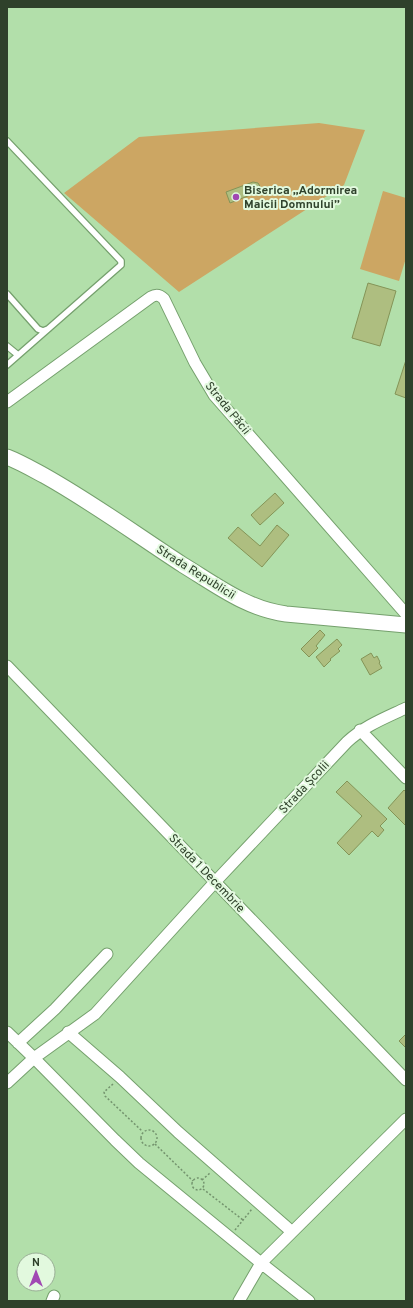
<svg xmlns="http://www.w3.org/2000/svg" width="413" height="1308" viewBox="0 0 413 1308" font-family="Overpass,sans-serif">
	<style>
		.green { fill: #cca663 }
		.building { fill: #aebe80; stroke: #849457 }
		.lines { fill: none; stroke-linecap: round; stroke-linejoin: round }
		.service-casing { stroke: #75a06d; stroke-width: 8 }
		.minor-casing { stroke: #75a06d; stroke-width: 13 }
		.secondary-casing { stroke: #75a06d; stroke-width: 17 }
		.path { stroke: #74946e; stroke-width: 1.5; stroke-dasharray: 2 2; stroke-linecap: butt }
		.service { stroke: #fff; stroke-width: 5.5 }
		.minor { stroke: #fff; stroke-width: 11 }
		.secondary { stroke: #fff; stroke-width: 15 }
		.poi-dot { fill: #a148b3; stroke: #e2f9de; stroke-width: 1.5 }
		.labels { text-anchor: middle; stroke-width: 4; stroke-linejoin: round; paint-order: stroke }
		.poi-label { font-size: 12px; font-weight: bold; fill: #2f412b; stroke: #e2f9de; text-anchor: start }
		.street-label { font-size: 12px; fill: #2f412b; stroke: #e2f9de }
	</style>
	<rect width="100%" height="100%" fill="#b2dfaa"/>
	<path class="green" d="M 319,123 L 365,130 L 344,185 L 179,292 L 64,193 L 139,137 Z
		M 383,191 L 406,198 L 406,258 L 399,281 L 360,269 Z"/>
	<path class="building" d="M 253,182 L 258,183 L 261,188 L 258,192 L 230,203 L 226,192 Z
		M 368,283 L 396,291 L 380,346 L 352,338 Z
		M 406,360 L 406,398 L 395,394 Z
		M 275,493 L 284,503 L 260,525 L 251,515 Z
		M 277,525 L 289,535 L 262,567 L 228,538 L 238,527 L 260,546 Z
		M 320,630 L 325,635 L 316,646 L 318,648 L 309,657 L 301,649 Z
		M 337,639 L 342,645 L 338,649 L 340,651 L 330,659 L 331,660 L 324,667 L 316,657 Z
		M 371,653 L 374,658 L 377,656 L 380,662 L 379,663 L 382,668 L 370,675 L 361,659 Z
		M 347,781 L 387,819 L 380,826 L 384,830 L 378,837 L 372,831 L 349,855 L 337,843 L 362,816 L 336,792 Z
		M 404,790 L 406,792 L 406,826 L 388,808 Z
		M 406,1034 L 406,1048 L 399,1041 Z"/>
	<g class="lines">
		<g class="service-casing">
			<path id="service" d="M 7,141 L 121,261 L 121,265 L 7,365
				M 7,294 L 38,329 L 43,331 L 48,329
				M 7,346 L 18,355"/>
		</g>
		<g class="minor-casing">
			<path id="minor" d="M 7,402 L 151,297 C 156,294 160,295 164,299 L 195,363 L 214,395 L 406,614
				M 7,666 L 406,1080
				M 360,730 L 406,778
				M 7,1032 L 34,1058 L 115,1140 L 139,1163 L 261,1263 L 309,1301
				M 68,1032 L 120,1077 L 178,1132 L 291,1231
				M 18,1043 L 55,1009 L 107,954
				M 7,1083 L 34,1058 L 95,1014 L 215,882 L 347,742 C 364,726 385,718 406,708
				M 52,1301 L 54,1296
				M 239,1301 L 261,1263 L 406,1119"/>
		</g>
		<g class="secondary-casing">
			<path id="secondary" d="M 7,457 C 20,462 32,469 45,476 C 93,503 137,535 183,565 C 216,585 247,609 286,614 L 406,625"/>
		</g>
		<path class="path" d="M 113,1084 L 104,1092 L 105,1096 L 142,1131
			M141 1138a8 8 0 1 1 16 0a8 8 0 1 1-16 0Z
			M 155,1144 L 193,1181
			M192 1184a6 6 0 1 1 12 0a6 6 0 1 1-12 0Z
			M 202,1180 L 210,1173
			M 203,1189 L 243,1220
			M 235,1230 L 252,1209"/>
		<use href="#service" class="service"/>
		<use href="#minor" class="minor"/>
		<use href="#secondary" class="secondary"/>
	</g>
	<circle class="poi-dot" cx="236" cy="197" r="4"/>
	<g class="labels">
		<g class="poi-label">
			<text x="244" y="194">Biserica „Adormirea<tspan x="244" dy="14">Maicii Domnului”</tspan></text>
		</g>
		<g class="street-label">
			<text transform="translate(228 408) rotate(51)" y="4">Strada Păcii</text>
			<text transform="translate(196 572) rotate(32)" y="4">Strada Republicii</text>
			<text transform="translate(304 787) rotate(-47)" y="4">Strada Școlii</text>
			<text transform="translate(207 873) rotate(46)" y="4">Strada 1 Decembrie</text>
		</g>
	</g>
	<rect width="413" height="1308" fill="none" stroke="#2f412b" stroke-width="16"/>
	<g transform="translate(36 1272)"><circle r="19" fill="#e2f9de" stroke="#9aaf96"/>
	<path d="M0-3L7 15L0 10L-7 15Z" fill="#a148b3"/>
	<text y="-6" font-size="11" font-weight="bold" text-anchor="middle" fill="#2f412b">N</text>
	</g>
</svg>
